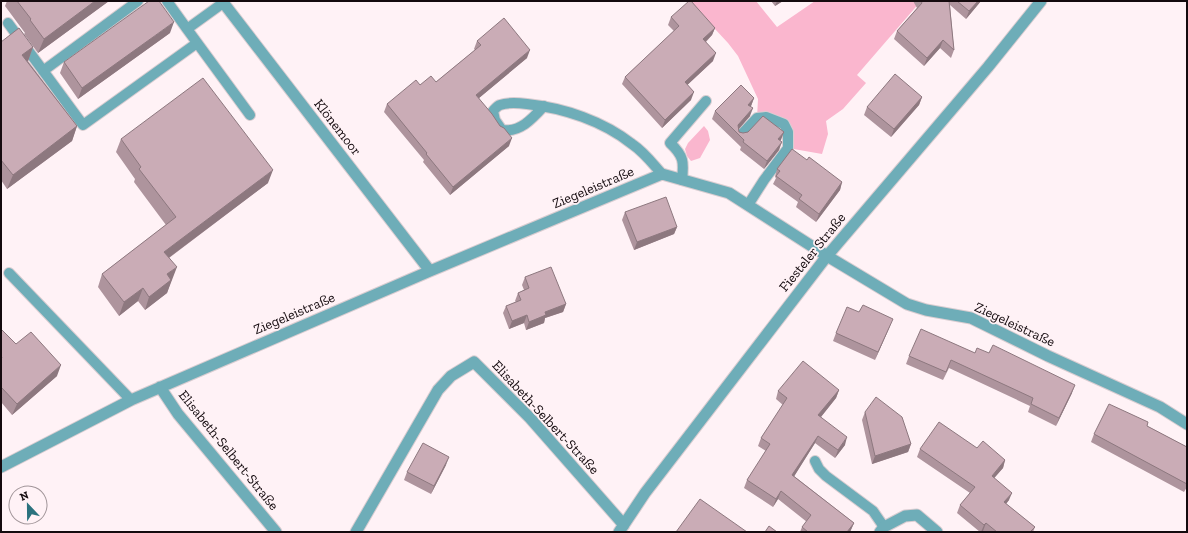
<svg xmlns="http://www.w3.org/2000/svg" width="1188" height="533" viewBox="0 0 1188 533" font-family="'Zilla Slab',serif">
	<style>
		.green { fill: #fab6ce }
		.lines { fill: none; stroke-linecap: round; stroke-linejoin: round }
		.service-casing { stroke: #d9cdd1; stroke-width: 12 }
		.minor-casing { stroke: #d9cdd1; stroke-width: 13 }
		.service { stroke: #6eadb8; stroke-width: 10 }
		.minor { stroke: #6eadb8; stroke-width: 11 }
		.wall { fill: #ae949d }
		.shaded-wall { fill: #8d787f }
		.building { fill: #caacb6; stroke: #8d787f }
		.labels { text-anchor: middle; stroke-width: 3.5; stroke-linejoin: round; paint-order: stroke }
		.street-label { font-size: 14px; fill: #140a0e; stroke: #fff2f6 }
	</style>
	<rect width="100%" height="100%" fill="#fff2f6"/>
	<path class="green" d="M 689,1 L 756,1 L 777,27 L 815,1 L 921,1 L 857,75 L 866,83 L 843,109 L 826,121 L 828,134 L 822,154 L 788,148 L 784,124 L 757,118 L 758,99 L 738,56 L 728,43 Z
		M 704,126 L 708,131 L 710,140 L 700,158 L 691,161 L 687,156 L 685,149 L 688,143 Z"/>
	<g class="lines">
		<g class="service-casing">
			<path id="service" d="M 167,1 L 187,29
				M 223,3 L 187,29 L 250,115
				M 8,23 L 83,125 L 197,43
				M 43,71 L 138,1
				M 544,106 C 533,118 520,133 502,130 L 495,120 L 493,111 C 495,109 497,106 500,105 C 508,102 519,103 527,104 C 564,108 603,121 632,144 C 644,152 653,164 662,174
				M 741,135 L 757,118 L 766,117 L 784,124 L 788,132 L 788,148 L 764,180 L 748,205
				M 682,180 C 684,162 684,156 670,143 L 706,101
				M 9,273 L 131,400
				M 815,461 L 819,469 L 826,476 L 873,511 L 884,527"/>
		</g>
		<g class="minor-casing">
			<path id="minor" d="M 222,1 L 430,271
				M 160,387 L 178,414 L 276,532
				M 1,467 L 131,400 L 430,271 L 662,174 L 729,193 L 827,256 L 907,304 L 926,310 L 971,318 L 1048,356 L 1160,407 L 1187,424
				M 356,532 L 438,390 L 451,376 L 474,362 L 530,418 L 624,525
				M 619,532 L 645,493 L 827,256 L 988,67 L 1041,1
				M 880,532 L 884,527 L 905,516 L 917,515 L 937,532"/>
		</g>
		<use href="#service" class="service"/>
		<use href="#minor" class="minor"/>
	</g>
	<path class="wall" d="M 7,1 L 109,1 L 38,53 L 24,34 L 25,33 L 5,6 Z
		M 771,1 L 783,1 L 775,6 Z
		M 913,1 L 981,1 L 966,19 L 950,5 L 954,50 L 951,58 L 940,48 L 924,66 L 894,39 L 897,31 L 917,8 Z
		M 671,17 L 715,28 L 712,35 L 706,42 L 713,61 L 687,85 L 691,100 L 662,128 L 622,84 L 625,77 L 674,31 L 668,25 Z
		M 170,33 L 78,99 L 60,73 L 64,62 Z
		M 477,41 L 527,58 L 479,98 L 509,146 L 450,195 L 423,162 L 424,160 L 384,112 L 387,104 L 420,85 L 436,82 L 475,50 L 474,49 Z
		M 1,42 L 33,47 L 28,61 L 77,126 L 72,141 L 7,189 L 1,180 Z
		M 922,97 L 919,105 L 891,137 L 864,115 L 867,107 Z
		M 754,98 L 751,106 L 750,107 L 750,116 L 739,129 L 739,132 L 743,133 L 780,141 L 779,150 L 764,169 L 740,150 L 741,147 L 712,119 L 715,111 Z
		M 121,139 L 268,183 L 169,258 L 172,280 L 171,281 L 167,293 L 145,310 L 138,301 L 119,316 L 98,287 L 102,274 L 166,225 L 134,182 L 135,179 L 116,152 Z
		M 807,160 L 842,182 L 840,190 L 816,222 L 796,207 L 798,202 L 773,184 L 776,178 L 775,177 L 777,169 Z
		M 625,212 L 677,227 L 674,234 L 634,250 L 622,220 Z
		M 525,277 L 566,304 L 563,312 L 545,318 L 544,323 L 526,330 L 524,323 L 509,329 L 503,313 L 506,306 L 516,302 L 515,301 L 518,293 L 524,290 L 522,285 Z
		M 890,326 L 875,360 L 833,341 L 836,333 Z
		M 1,329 L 16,344 L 57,376 L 12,415 L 1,402 Z
		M 975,353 L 1072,393 L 1056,426 L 1028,412 L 1030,406 L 949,368 L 943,380 L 906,364 L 909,356 Z
		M 839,390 L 836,398 L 821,417 L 845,445 L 835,458 L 815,443 L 794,476 L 854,523 L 850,532 L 800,532 L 802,527 L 807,522 L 778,499 L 773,507 L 744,488 L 747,480 L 766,451 L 758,446 L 761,438 L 783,405 L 776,399 L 778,391 Z
		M 865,412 L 911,444 L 908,452 L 872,464 L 862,420 Z
		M 1147,426 L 1187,447 L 1187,487 L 1184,492 L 1091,442 L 1094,434 Z
		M 977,448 L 1005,460 L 1003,468 L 994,478 L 1009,500 L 1006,504 L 1035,527 L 1033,532 L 985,532 L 983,531 L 982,532 L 980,532 L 957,513 L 960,505 L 970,493 L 917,457 L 920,449 Z
		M 446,465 L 431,494 L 404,480 L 407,472 Z"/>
	<path class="shaded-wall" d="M 95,1 L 109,1 L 38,53 L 44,39 Z
		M 777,1 L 783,1 L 775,6 Z
		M 978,1 L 981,1 L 966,19 L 969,11 Z
		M 174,22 L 170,33 L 78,99 L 82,88 Z
		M 715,28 L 712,35 L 700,47 L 703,39 Z
		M 943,40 L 940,48 L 924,66 L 927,58 Z
		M 33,47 L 28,61 L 17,69 L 22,55 Z
		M 530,50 L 527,58 L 473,103 L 476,95 Z
		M 716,53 L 713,61 L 682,90 L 685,82 Z
		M 694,92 L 691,100 L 662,128 L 665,120 Z
		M 922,97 L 919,105 L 891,137 L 894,129 Z
		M 754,98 L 751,106 L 745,113 L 748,105 Z
		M 753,108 L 750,116 L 736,132 L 738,125 Z
		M 77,126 L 72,141 L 7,189 L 13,175 Z
		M 784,132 L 781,140 L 775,147 L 778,139 Z
		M 512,138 L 509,146 L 450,195 L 453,187 Z
		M 782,142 L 779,150 L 764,169 L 767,161 Z
		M 273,170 L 268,183 L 159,265 L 164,252 Z
		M 842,182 L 840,190 L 816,222 L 819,214 Z
		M 677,227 L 674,234 L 634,250 L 637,242 Z
		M 177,267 L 167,293 L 145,310 L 149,297 L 167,274 Z
		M 143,288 L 138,301 L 119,316 L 124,302 Z
		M 566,304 L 563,312 L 545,318 L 544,323 L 526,330 L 529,322 L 545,312 Z
		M 527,315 L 524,323 L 509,329 L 512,321 Z
		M 893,319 L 890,326 L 875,360 L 878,352 Z
		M 61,365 L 57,376 L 12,415 L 17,404 Z
		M 1075,385 L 1072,393 L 1056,426 L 1059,418 Z
		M 839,390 L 836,398 L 816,423 L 818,415 Z
		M 818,436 L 815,443 L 790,483 L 792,475 Z
		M 847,437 L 845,445 L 835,458 L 838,450 Z
		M 911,444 L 908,452 L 872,464 L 875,456 Z
		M 449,457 L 446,465 L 431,494 L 434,486 Z
		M 1005,460 L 1003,468 L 989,484 L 992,476 Z
		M 781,491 L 778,499 L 773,507 L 776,499 Z
		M 1012,493 L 1009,500 L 1001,510 L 1004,502 Z
		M 854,523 L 850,532 L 847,532 Z
		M 986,523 L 983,531 L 981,532 L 984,525 Z"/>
	<path class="building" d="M 17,1 L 95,1 L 44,39 L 30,20 L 31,19 Z
		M 149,1 L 159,1 L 174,22 L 82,88 L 64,62 Z
		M 689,1 L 691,1 L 715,28 L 703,39 L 716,53 L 685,82 L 694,92 L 665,120 L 625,77 L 679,26 L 671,17 Z
		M 921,1 L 949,1 L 954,50 L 943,40 L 927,58 L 897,31 L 922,3 Z
		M 957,1 L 978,1 L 969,11 Z
		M 504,18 L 530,50 L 476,95 L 492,114 L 500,126 L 504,128 L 512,138 L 453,187 L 426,154 L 427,153 L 387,104 L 416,80 L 420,85 L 431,76 L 436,82 L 481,45 L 477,41 Z
		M 19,28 L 33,47 L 22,55 L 77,126 L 13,175 L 1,160 L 1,42 Z
		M 895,74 L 922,97 L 894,129 L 867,107 Z
		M 203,78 L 273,170 L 164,252 L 177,267 L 167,274 L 171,280 L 149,297 L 143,288 L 124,302 L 102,274 L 176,217 L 139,169 L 141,167 L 121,139 Z
		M 741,85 L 754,98 L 748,105 L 753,108 L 738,125 L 739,132 L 743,133 L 748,132 L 763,116 L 784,132 L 778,139 L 782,142 L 767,161 L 743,142 L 744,140 L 715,111 Z
		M 792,149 L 807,160 L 809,157 L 842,182 L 819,214 L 799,199 L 802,195 L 776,176 L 780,171 L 777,169 Z
		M 666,197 L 677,227 L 637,242 L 625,212 Z
		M 551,267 L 566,304 L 545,312 L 546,315 L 529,322 L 527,315 L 512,321 L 506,306 L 521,300 L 518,293 L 529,288 L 525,277 Z
		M 863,305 L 893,319 L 878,352 L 836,333 L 847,307 L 859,312 Z
		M 1,329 L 16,344 L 31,332 L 61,365 L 17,404 L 1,387 L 1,359 L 2,358 L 1,356 Z
		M 921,329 L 975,353 L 977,348 L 989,353 L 993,345 L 1075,385 L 1059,418 L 1031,404 L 1033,398 L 951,360 L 946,372 L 909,356 Z
		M 803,361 L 839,390 L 818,415 L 847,437 L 838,450 L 818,436 L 792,475 L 854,523 L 847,532 L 808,532 L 802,527 L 811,515 L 781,491 L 776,499 L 747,480 L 770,444 L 761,438 L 787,398 L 778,391 Z
		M 876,397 L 902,417 L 911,444 L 875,456 L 865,412 Z
		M 1109,404 L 1148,422 L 1147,426 L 1187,447 L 1187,484 L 1094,434 Z
		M 939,422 L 977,448 L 983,441 L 1005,460 L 992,476 L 1012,493 L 1004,502 L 1035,527 L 1030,532 L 997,532 L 986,523 L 984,525 L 960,505 L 975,487 L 920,449 Z
		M 423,443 L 449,457 L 434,486 L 407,472 Z
		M 700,499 L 747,532 L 676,532 Z
		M 769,526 L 777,532 L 765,532 Z"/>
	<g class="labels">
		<g class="street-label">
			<text transform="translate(338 127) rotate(52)" y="5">Klönemoor</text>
			<text transform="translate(593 187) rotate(-23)" y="5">Ziegeleistraße</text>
			<text transform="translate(812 252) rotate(-51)" y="5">Fiesteler Straße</text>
			<text transform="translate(294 313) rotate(-23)" y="5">Ziegeleistraße</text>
			<text transform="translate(1015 324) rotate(25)" y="5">Ziegeleistraße</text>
			<text transform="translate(546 417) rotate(47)" y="5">Elisabeth-Selbert-Straße</text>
			<text transform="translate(229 450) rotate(51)" y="5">Elisabeth-Selbert-Straße</text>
		</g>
	</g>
	<rect width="1188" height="533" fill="none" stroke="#140a0e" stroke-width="4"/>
	<g transform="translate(28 505) rotate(338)"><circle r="19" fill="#fff2f6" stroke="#a19599"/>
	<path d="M0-3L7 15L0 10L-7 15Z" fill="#2b727e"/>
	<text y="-6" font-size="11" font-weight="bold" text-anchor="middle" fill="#140a0e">N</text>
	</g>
</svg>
